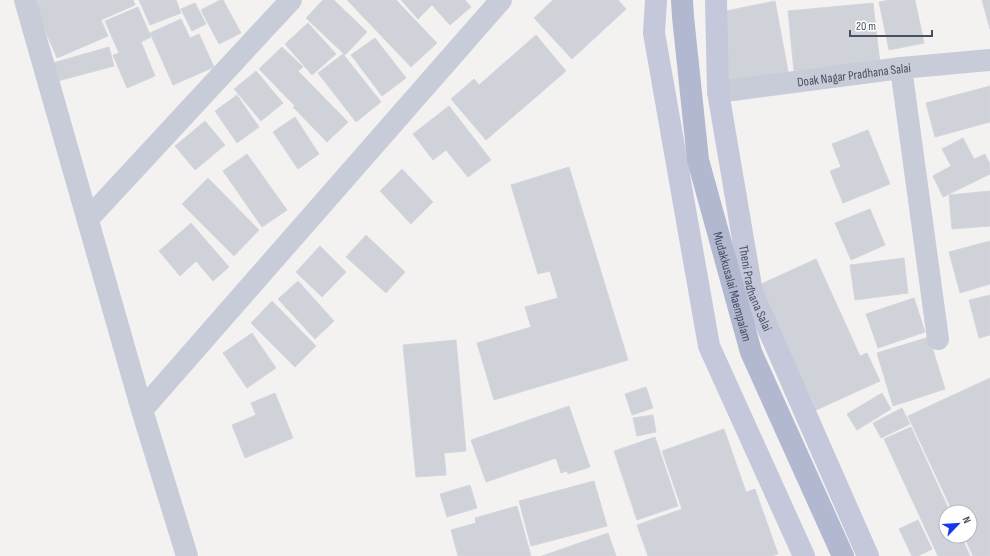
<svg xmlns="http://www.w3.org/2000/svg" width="990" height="556" viewBox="0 0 990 556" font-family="'Sofia Sans Condensed',sans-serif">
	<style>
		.building { fill: #d0d2d9; stroke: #d5d5dd }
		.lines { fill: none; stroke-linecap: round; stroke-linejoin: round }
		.minor { stroke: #c8ccd8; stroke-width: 22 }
		.tertiary { stroke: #c8ccd8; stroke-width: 22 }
		.secondary { stroke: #c4c8da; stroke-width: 22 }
		.primary { stroke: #b1b8d0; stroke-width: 22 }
		.labels { text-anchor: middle; stroke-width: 4; stroke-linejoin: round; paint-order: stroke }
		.street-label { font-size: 13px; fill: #484e5f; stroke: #fff }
	</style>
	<rect width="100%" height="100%" fill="#f4f2f1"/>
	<path class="building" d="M 32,0 L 133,0 L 135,5 L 101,20 L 108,36 L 57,58 Z
		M 139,0 L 176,0 L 181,13 L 150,25 Z
		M 220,0 L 223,0 L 241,33 L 219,44 L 201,10 Z
		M 323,0 L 334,0 L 367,32 L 345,55 L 306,18 Z
		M 347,0 L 396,0 L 437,43 L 411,67 Z
		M 401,0 L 465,0 L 471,7 L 450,25 L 432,5 L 418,19 Z
		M 553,0 L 618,0 L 626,9 L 572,59 L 534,18 Z
		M 890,0 L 915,0 L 924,43 L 889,50 L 879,2 Z
		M 982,0 L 990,0 L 990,29 Z
		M 775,1 L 789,77 L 727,89 L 726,11 Z
		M 195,3 L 206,24 L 192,31 L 181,9 Z
		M 873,3 L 880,63 L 794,71 L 788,11 Z
		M 138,7 L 151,37 L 141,42 L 155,76 L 127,88 L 113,55 L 119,53 L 105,21 Z
		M 181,19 L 190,38 L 199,34 L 214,67 L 173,85 L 150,33 Z
		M 308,23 L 336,54 L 312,75 L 285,44 Z
		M 536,35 L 566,71 L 486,140 L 451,99 L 474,79 L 479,85 Z
		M 375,38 L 406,78 L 382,96 L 351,55 Z
		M 109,47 L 114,66 L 54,82 L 49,64 Z
		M 282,47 L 303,67 L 298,71 L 348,122 L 327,142 L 293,107 L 295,106 L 259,69 Z
		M 343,54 L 381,102 L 356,122 L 318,73 Z
		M 256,71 L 283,103 L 261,121 L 234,89 Z
		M 990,86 L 990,122 L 935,137 L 926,103 Z
		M 237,95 L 259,127 L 237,143 L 215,111 Z
		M 449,106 L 491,160 L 468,177 L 446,150 L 433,160 L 413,134 Z
		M 295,117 L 319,154 L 298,169 L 273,132 Z
		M 205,121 L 225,145 L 195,170 L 175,146 Z
		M 868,130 L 890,184 L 843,203 L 830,171 L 841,167 L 832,144 Z
		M 963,138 L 974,159 L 985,154 L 990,164 L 990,174 L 943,197 L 933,176 L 951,166 L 942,149 Z
		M 247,154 L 287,210 L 262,227 L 223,171 Z
		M 569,167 L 628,360 L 494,400 L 477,343 L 531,327 L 525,307 L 558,298 L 550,271 L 538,274 L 511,185 Z
		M 402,169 L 433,202 L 411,224 L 380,191 Z
		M 208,178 L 259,230 L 234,256 L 182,204 Z
		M 990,191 L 990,226 L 952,229 L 949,195 Z
		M 870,209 L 885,245 L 851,260 L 835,223 Z
		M 191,223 L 229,267 L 213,281 L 196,261 L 180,276 L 159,251 Z
		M 366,235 L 405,272 L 386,293 L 346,257 Z
		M 990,241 L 990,284 L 960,293 L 949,252 Z
		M 320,246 L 346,272 L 322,297 L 296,272 Z
		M 904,258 L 908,293 L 855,300 L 850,265 Z
		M 816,259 L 860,356 L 867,353 L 880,381 L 816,410 L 759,285 Z
		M 298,281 L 334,321 L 315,339 L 278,299 Z
		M 990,295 L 990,335 L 979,338 L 969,300 Z
		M 914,298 L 925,332 L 878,348 L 866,314 Z
		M 272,301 L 316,346 L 295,367 L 251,323 Z
		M 252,333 L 276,368 L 247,388 L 223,353 Z
		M 929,337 L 945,389 L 893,406 L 877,353 Z
		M 456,340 L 466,451 L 444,453 L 446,475 L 416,477 L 403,345 Z
		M 990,378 L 990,556 L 973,556 L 964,536 L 970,536 L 970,512 L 953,512 L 908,416 Z
		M 646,387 L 653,408 L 632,415 L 625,394 Z
		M 275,393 L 293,438 L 245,458 L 232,425 L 256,415 L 251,403 Z
		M 882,393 L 891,409 L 857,430 L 847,414 Z
		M 569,406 L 590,467 L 568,474 L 567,471 L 561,473 L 556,458 L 486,482 L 471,440 Z
		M 902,408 L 910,424 L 881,438 L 873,423 Z
		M 653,415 L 656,432 L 637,436 L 633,418 Z
		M 911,427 L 950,512 L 946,512 L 946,536 L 961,536 L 970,556 L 938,556 L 884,439 Z
		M 724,429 L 746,492 L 755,489 L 778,554 L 772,556 L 648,556 L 637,525 L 682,509 L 662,451 Z
		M 655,437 L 678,506 L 637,520 L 614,451 Z
		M 594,481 L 607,526 L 531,546 L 519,501 Z
		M 470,485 L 477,508 L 447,517 L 440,494 Z
		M 517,506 L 531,556 L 458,556 L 451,530 L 476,523 L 475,518 Z
		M 918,520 L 932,549 L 918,556 L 912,556 L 899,529 Z
		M 608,533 L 616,556 L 542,556 Z"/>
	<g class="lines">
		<path class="minor" d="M 25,0 L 142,410 L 187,556
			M 901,68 L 938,339
			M 88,219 L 291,0
			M 142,410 L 501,0"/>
		<path class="tertiary" id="s1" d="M 718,92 L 901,68 L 990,60"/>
		<g class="secondary">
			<path d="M 656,0 L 654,33 L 709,346 L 804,556"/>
			<path id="s2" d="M 716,0 L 718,92 L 752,292 L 868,556"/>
		</g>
		<path class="primary" id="s3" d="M 682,0 L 683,17 L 698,160 L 751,352 L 843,556"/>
	</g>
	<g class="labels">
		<g class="street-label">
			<text dy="5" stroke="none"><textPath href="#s1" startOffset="137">Doak Nagar Pradhana Salai</textPath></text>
			<text dy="5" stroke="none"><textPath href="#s3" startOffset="292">Mudakkusalai Maempalam</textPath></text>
			<text dy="5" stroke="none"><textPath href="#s2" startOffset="292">Theni Pradhana Salai</textPath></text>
		</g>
	</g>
	<g transform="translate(958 524) rotate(65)"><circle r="19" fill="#ffffff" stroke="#b6b8bf"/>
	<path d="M0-3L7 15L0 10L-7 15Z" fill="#1538ea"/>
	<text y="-6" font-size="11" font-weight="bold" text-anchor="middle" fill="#484e5f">N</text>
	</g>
	<path d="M850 30v6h82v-6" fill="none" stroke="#484e5f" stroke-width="2"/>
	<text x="856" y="30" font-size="12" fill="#484e5f" stroke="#ffffff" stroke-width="3" paint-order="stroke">20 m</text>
</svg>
